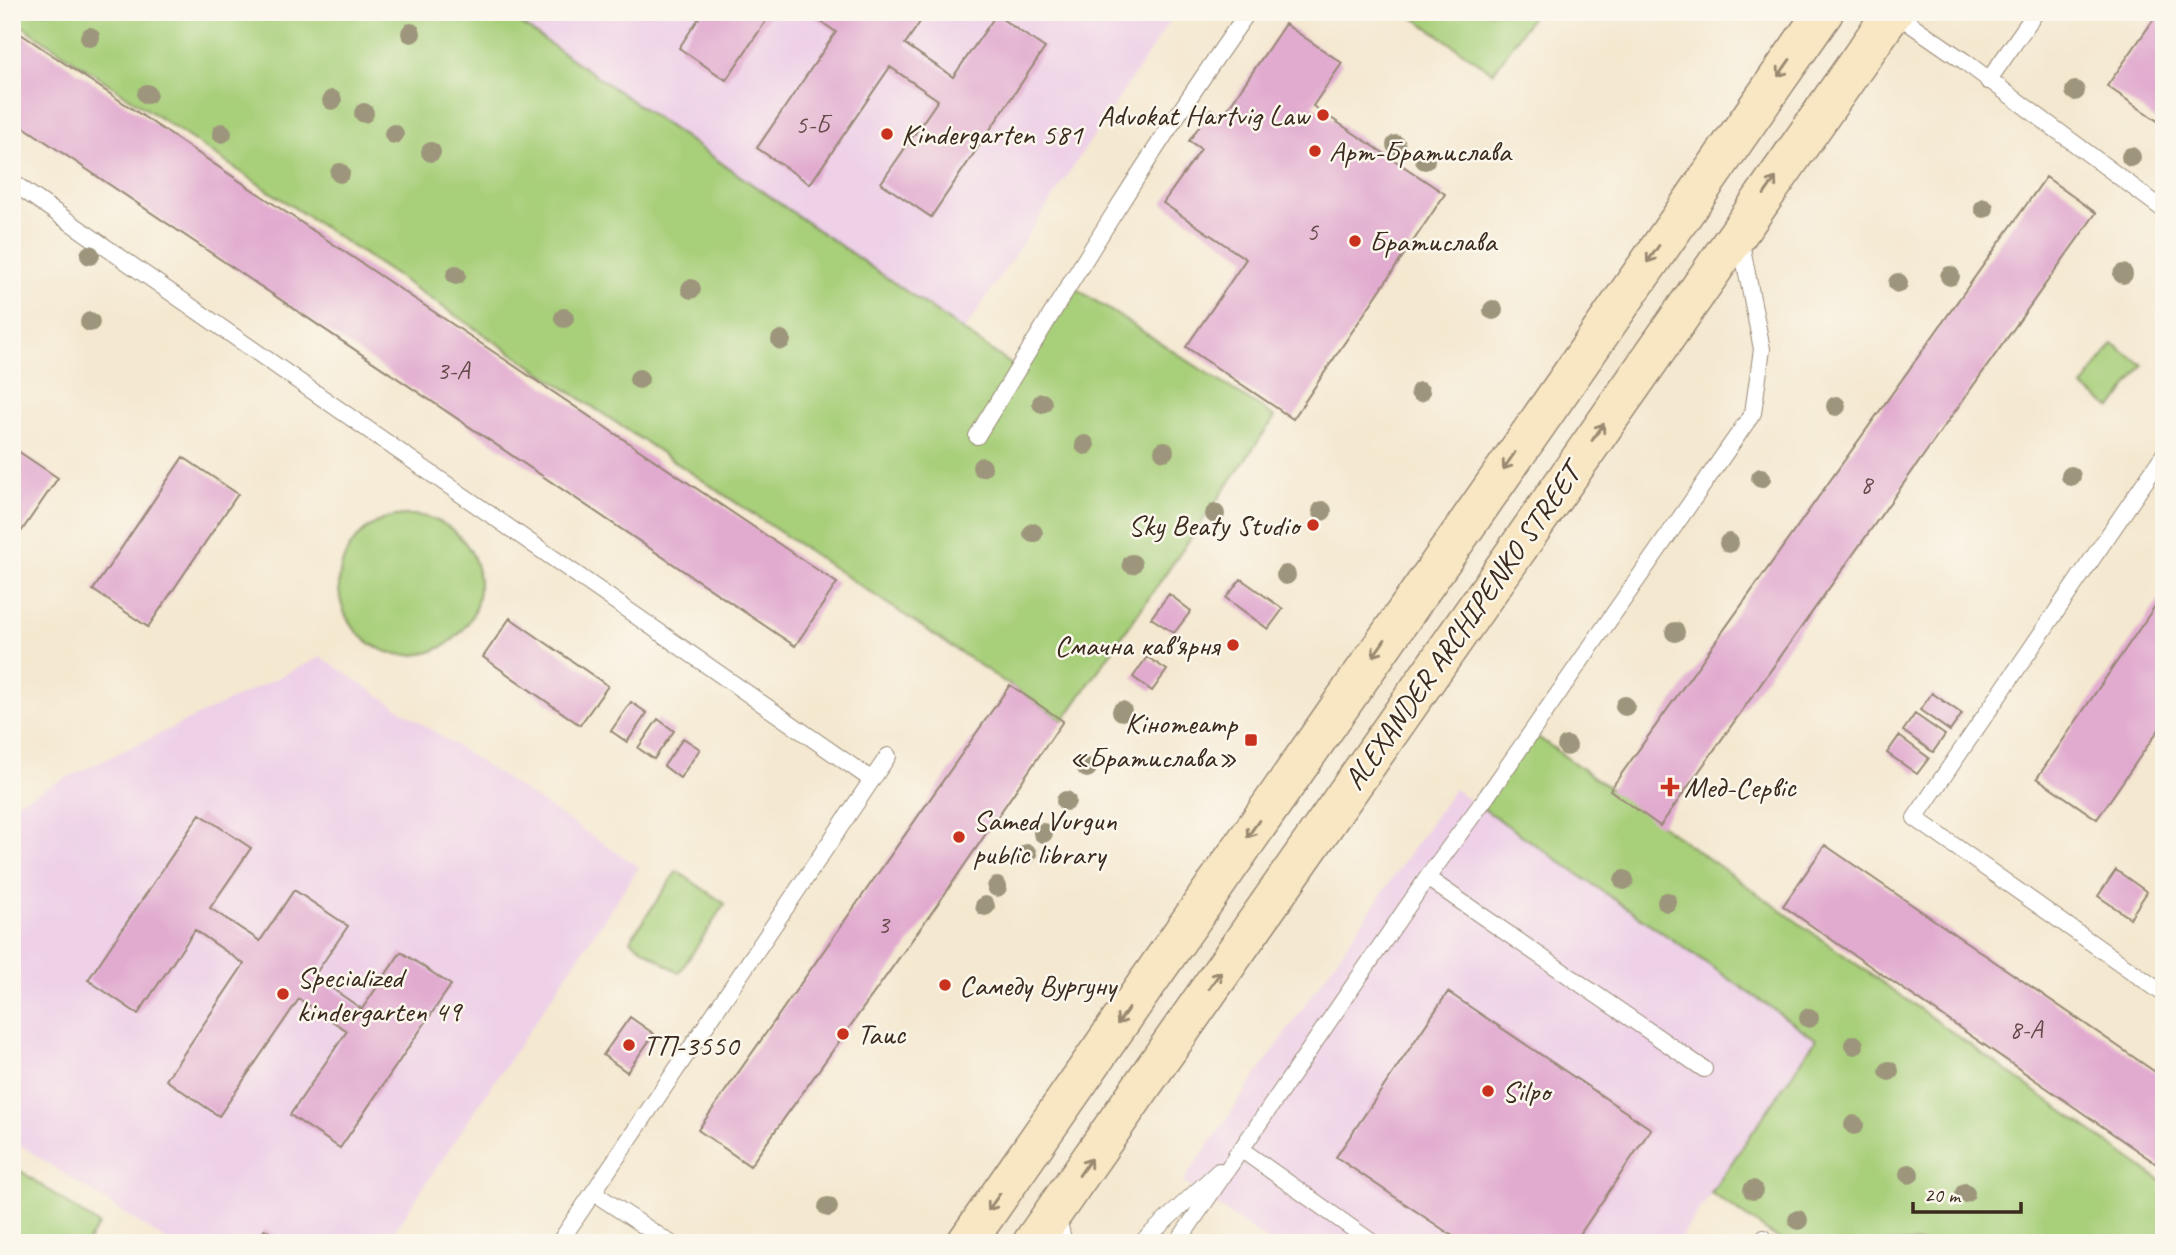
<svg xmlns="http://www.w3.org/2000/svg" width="2176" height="1255" viewBox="0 0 2176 1255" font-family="Caveat,sans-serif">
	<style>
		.built { fill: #eed0e7 }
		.green { fill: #a8cf7a; stroke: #727c4c; stroke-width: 2 }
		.building { fill: #e1aacf }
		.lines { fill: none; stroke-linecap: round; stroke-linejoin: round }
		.lane-casing { stroke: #988977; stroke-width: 18 }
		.secondary-casing { stroke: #988977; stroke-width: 41 }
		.lane { stroke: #fff; stroke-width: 16 }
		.secondary { stroke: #f9e7c3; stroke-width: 38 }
		.tree { fill: #9d967b }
		.oneway { stroke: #9a8870 }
		.poi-dot { fill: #c8321e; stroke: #fbf7ec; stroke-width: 2.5 }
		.labels { text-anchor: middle; stroke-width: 5; stroke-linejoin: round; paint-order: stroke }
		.number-label { font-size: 26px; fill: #644a4a }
		.poi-label { font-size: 30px; fill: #3b2a1e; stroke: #fbf7ec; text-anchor: start }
		.street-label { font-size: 30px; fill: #3b2a1e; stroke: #fbf7ec }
	</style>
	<rect width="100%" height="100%" fill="#fbf7ec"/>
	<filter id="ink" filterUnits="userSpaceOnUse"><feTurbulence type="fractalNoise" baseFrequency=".0143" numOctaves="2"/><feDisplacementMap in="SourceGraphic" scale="14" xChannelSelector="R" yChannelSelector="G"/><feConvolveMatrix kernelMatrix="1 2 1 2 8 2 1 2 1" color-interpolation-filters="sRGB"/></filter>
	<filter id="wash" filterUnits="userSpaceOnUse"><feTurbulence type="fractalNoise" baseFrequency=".00686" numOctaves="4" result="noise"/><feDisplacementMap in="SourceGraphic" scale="28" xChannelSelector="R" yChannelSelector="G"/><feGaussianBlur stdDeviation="1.57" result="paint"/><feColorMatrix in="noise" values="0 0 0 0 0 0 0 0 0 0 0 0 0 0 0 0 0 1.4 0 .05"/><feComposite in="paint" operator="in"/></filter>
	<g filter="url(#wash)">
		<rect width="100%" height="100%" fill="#f4e8d0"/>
		<path class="built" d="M 504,12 L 1176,12 L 964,331 Z
			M 321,657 L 639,867 L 386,1243 L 170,1243 L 12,1140 L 12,804 Z
			M 1454,789 L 1817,1039 L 1677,1243 L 1271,1243 L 1183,1182 Z"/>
		<path class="green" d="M 12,12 L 446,12 L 460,21 L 468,12 L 504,12 L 1018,369 L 1069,284 L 1275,417 L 1063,721 L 43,40 L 12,19 Z
			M 1406,12 L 1535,12 L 1493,73 Z
			M 2113,344 L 2143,365 L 2112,408 L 2082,387 Z
			M339 585a70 70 0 1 1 140 0a70 70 0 1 1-140 0Z
			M 1532,733 L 2164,1183 L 2164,1243 L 1785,1243 L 1711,1193 L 1816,1039 L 1481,807 Z
			M 677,871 L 725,904 L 679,973 L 630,940 Z
			M 12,1165 L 99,1225 L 86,1243 L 12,1243 Z"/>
		<g id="blocks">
			<path class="building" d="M 703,12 L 772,12 L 726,80 L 679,48 Z
				M 807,12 L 927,12 L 905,44 L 953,77 L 996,15 L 1045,48 L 931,217 L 881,183 L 938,100 L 890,67 L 810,184 L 757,148 L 836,32 Z
				M 2159,12 L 2164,12 L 2164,115 L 2159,122 L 2107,86 Z
				M 1285,24 L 1342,63 L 1313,106 L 1445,194 L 1293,419 L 1186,347 L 1246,259 L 1163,203 L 1201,149 L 1189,141 L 1211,109 L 1222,117 Z
				M 15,30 L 837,583 L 795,646 L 12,119 L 12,34 Z
				M 2046,177 L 2096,213 L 1660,826 L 1610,790 Z
				M 12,447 L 58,478 L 12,545 Z
				M 183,457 L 238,494 L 148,627 L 93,590 Z
				M 1241,579 L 1283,609 L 1268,629 L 1226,598 Z
				M 2164,593 L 2164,722 L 2097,819 L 2037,778 Z
				M 1169,594 L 1191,611 L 1174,633 L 1151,618 Z
				M 510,618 L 608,686 L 580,725 L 483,657 Z
				M 1147,657 L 1167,670 L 1152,691 L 1133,677 Z
				M 1010,685 L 1063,721 L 942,898 L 750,1166 L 698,1130 Z
				M 1932,693 L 1962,714 L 1950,731 L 1920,710 Z
				M 631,702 L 647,713 L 627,742 L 611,731 Z
				M 1915,714 L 1945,735 L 1933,752 L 1903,731 Z
				M 658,719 L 674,731 L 654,759 L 638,748 Z
				M 1899,736 L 1929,758 L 1917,774 L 1887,753 Z
				M 683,738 L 700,749 L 680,778 L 664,766 Z
				M 200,814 L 251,848 L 210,908 L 260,941 L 294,890 L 348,926 L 314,976 L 362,1009 L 401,952 L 451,985 L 340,1148 L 290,1115 L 347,1031 L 299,999 L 219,1116 L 166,1080 L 244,964 L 195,930 L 138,1014 L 88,980 Z
				M 1825,845 L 2164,1078 L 2164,1169 L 1783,906 Z
				M 2116,870 L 2147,892 L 2130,918 L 2098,896 Z
				M 1448,992 L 1651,1129 L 1574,1243 L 1463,1243 L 1336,1157 Z
				M 630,1017 L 654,1034 L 627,1072 L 603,1055 Z
				M 265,1229 L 286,1243 L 256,1243 Z"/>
		</g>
	</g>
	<g filter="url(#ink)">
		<use href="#blocks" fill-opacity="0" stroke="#988977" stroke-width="2"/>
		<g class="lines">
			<g class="lane-casing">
				<path id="lane" d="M 1893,12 L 1964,61 L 2164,210
					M 1988,81 L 2036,12
					M 12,182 L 872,780
					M 977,436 C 1064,293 1151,149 1248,12
					M 2164,454 L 1915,818 L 2164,994
					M 1427,878 L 1704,1069
					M 1236,1155 L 1242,1150 L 1373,1243
					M 594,1193 L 670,1243
					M 1057,1215 L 1064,1243
					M 559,1243 L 888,756
					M 1141,1243 L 1219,1171
					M 1177,1243 L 1427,878 L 1487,796 L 1753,413 L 1762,349 L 1740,238
					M 1760,1243 L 1764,1238"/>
			</g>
			<g class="secondary-casing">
				<path id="secondary" d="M 966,1243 L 1824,12
					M 1032,1243 L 1893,12"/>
			</g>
			<use href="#lane" class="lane"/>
			<use href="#secondary" class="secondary"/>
		</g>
		<g class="tree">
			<circle cx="411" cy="33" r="10"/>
			<circle cx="90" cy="37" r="10"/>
			<circle cx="2075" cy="91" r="10"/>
			<circle cx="147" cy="94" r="10"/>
			<circle cx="332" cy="100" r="10"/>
			<circle cx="364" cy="113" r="10"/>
			<circle cx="222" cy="133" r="10"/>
			<circle cx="394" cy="134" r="10"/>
			<circle cx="1396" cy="145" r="10"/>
			<circle cx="431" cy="152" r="10"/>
			<circle cx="2131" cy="157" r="10"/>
			<circle cx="1425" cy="160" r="10"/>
			<circle cx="340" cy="173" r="10"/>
			<circle cx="1984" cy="208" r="10"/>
			<circle cx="90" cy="255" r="10"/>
			<circle cx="2123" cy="274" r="10"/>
			<circle cx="456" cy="275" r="10"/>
			<circle cx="1950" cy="276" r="10"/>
			<circle cx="1898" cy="283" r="10"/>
			<circle cx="691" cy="289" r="10"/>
			<circle cx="1493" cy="310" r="10"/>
			<circle cx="564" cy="318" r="10"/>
			<circle cx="90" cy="322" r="10"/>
			<circle cx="781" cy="340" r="10"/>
			<circle cx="639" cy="379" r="10"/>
			<circle cx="1420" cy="392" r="10"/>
			<circle cx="1042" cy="403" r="10"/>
			<circle cx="1836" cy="406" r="10"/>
			<circle cx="1085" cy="445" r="10"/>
			<circle cx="1164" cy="451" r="10"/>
			<circle cx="982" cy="467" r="10"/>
			<circle cx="2071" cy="476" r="10"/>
			<circle cx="1761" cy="478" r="10"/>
			<circle cx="1322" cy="511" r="10"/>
			<circle cx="1215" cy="514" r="10"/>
			<circle cx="1033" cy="533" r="10"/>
			<circle cx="1729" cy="543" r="10"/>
			<circle cx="1132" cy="564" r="10"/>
			<circle cx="1286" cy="575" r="10"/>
			<circle cx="1675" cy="632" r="10"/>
			<circle cx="1625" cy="706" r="10"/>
			<circle cx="1122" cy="711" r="10"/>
			<circle cx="1567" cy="746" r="10"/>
			<circle cx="1087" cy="768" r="10"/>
			<circle cx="1066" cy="801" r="10"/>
			<circle cx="1043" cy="833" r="10"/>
			<circle cx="1027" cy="854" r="10"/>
			<circle cx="1624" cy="880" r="10"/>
			<circle cx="997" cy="887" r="10"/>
			<circle cx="1667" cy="902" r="10"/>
			<circle cx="985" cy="906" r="10"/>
			<circle cx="1809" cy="1018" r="10"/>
			<circle cx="1854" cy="1045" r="10"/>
			<circle cx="1889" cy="1071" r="10"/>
			<circle cx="1854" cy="1125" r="10"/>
			<circle cx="1909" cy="1174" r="10"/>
			<circle cx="1753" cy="1190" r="10"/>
			<circle cx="1965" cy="1193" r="10"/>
			<circle cx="828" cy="1207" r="10"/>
			<circle cx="1798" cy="1220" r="10"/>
		</g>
		<defs><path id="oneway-shaft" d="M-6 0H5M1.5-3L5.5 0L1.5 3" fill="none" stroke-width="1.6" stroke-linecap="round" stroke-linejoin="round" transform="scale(1.75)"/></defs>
		<g class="oneway">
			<use href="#oneway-shaft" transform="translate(1784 68) rotate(125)"/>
			<use href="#oneway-shaft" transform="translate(1770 186) rotate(-55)"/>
			<use href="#oneway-shaft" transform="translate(1653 254) rotate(125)"/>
			<use href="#oneway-shaft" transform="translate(1598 432) rotate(-55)"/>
			<use href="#oneway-shaft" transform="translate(1509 461) rotate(125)"/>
			<use href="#oneway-shaft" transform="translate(1379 648) rotate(125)"/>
			<use href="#oneway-shaft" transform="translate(1253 829) rotate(125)"/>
			<use href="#oneway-shaft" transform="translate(1215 980) rotate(-55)"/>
			<use href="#oneway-shaft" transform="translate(1123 1016) rotate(125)"/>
			<use href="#oneway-shaft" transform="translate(1085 1167) rotate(-55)"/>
			<use href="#oneway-shaft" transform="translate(994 1202) rotate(125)"/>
		</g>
	</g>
	<g class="poi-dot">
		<circle cx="1323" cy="115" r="7"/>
		<circle cx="887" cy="134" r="7"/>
		<circle cx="1315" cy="151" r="7"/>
		<circle cx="1355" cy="241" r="7"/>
		<circle cx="1313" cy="525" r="7"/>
		<circle cx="1233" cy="645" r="7"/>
		<rect x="1244" y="733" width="14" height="14" rx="3.5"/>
		<path d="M1666.5 776.5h7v7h7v7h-7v7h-7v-7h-7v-7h7z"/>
		<circle cx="959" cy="837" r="7"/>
		<circle cx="945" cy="985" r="7"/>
		<circle cx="283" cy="994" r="7"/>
		<circle cx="843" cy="1034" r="7"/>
		<circle cx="629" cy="1045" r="7"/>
		<circle cx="1488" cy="1091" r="7"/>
	</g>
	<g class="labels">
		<g class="number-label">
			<text x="812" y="133">5-Б</text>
			<text x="1312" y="240">5</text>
			<text x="453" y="379">3-А</text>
			<text x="1866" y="493">8</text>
			<text x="883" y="933">3</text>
			<text x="2026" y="1038">8-А</text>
		</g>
		<g class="poi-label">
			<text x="1309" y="125" text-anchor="end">Advokat Hartvig Law</text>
			<text x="901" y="144">Kindergarten 581</text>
			<text x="1329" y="161">Арт-Братислава</text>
			<text x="1369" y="251">Братислава</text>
			<text x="1299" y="535" text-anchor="end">Sky Beaty Studio</text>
			<text x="1219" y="655" text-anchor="end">Смачна кав'ярня</text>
			<text x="1237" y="733" text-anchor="end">Кінотеатр<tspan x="1237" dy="34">«Братислава»</tspan></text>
			<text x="1684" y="797">Мед-Сервіс</text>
			<text x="973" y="830">Samed Vurgun<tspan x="973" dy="34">public library</tspan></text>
			<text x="297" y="987">Specialized<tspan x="297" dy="34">kindergarten 49</tspan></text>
			<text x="959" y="995">Самеду Вургуну</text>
			<text x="857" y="1044">Таис</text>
			<text x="643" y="1055">ТП-3550</text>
			<text x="1502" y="1101">Silpo</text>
		</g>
		<g class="street-label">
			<text transform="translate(1462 627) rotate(-55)" y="10">ALEXANDER ARCHIPENKO STREET</text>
		</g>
	</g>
	<rect width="2176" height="1255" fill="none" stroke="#fbf7ec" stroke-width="42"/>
	<path d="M1913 1202v10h108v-10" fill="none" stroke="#3b2a1e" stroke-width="3.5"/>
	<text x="1924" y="1202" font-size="21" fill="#3b2a1e" stroke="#fbf7ec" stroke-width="5" paint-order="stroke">20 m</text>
</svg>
